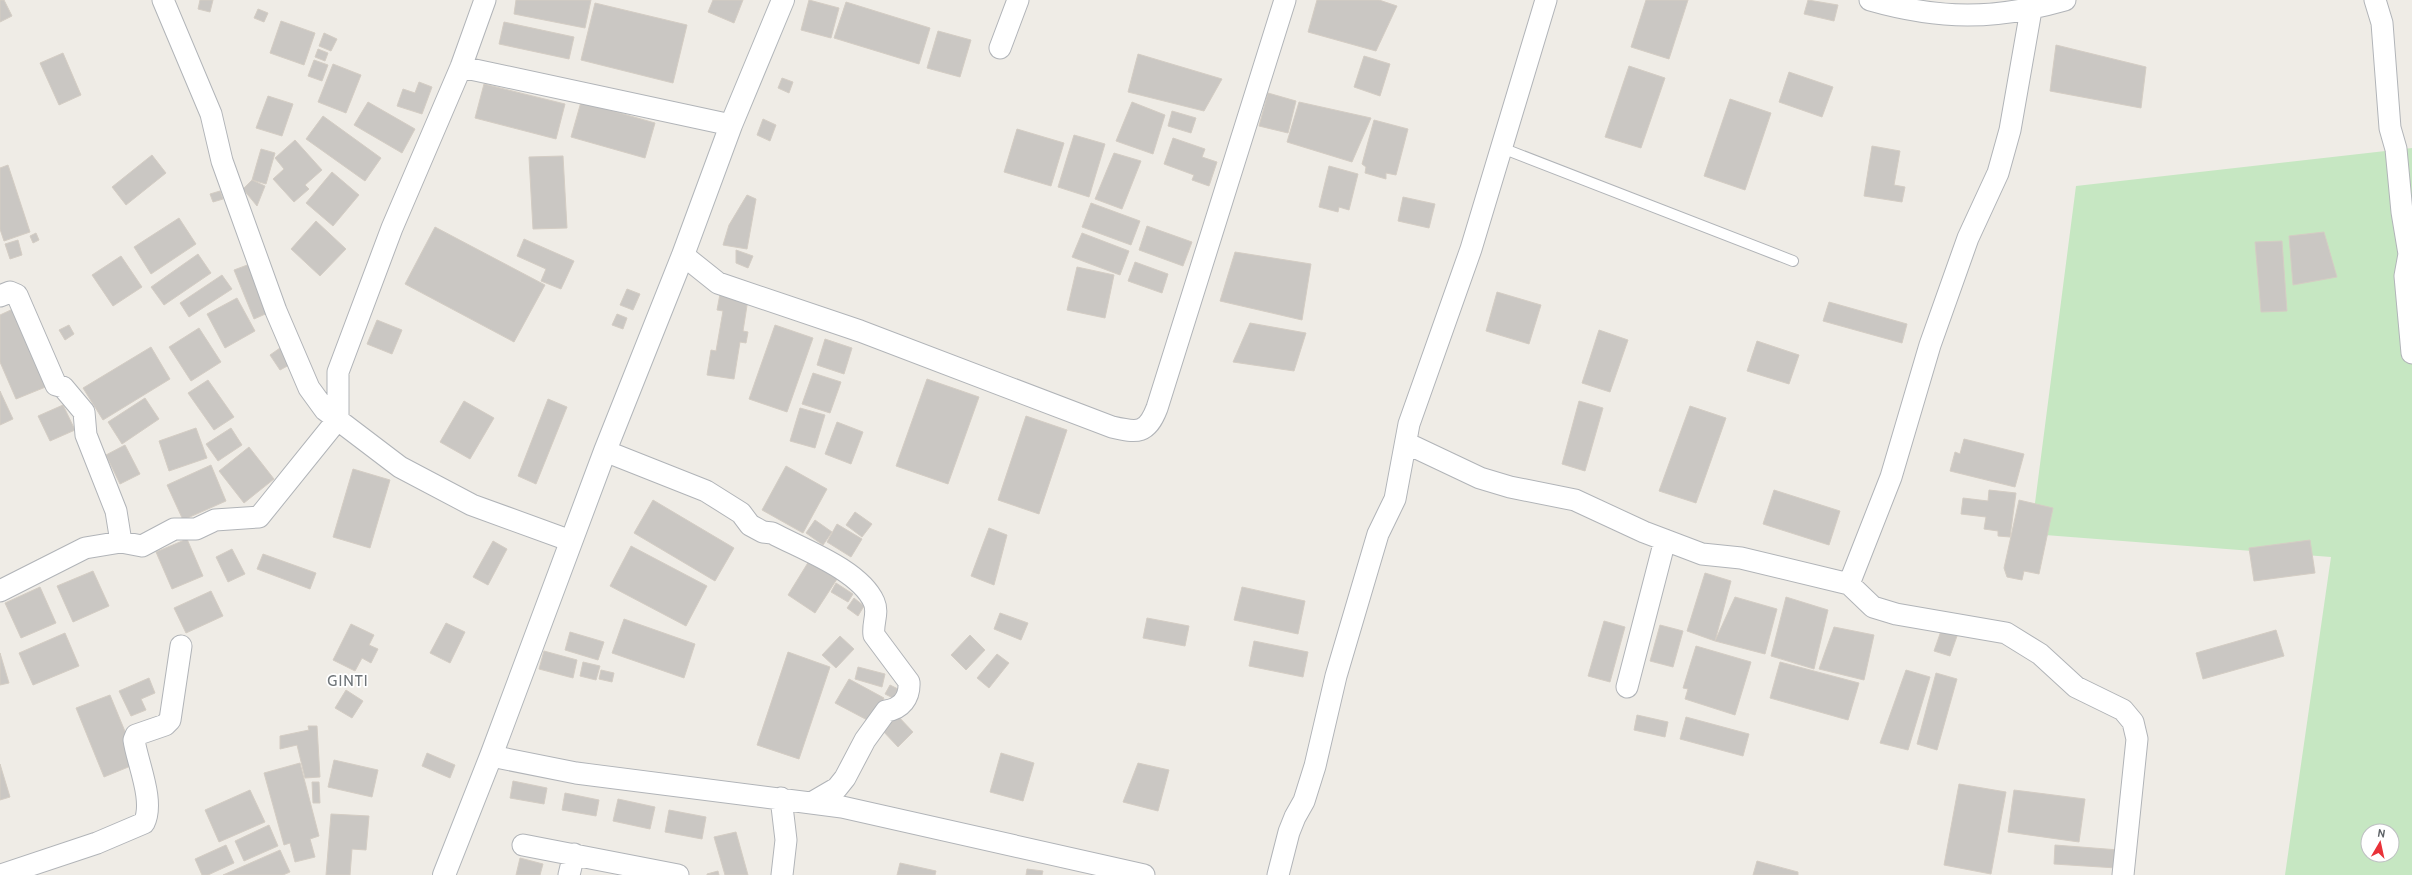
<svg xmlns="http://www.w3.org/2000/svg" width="2412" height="875" viewBox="0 0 2412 875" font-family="Cabin,sans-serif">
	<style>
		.green { fill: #c6e7c2; fill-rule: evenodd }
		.building { fill: #cac7c3; stroke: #d4cdc4 }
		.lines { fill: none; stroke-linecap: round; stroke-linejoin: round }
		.lane-casing { stroke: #b1b4b8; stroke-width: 12 }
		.street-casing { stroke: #b1b4b8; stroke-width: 23 }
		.secondary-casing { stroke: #b2b6ba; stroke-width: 24 }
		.lane { stroke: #fff; stroke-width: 10 }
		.street { stroke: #fff; stroke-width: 21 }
		.secondary { stroke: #fff; stroke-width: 22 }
		.labels { text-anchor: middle; stroke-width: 3.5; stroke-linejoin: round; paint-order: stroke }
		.quarter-label { font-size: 15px; letter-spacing: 1px; fill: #6e7478; stroke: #fff }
	</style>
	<rect width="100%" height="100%" fill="#efece6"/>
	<path class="green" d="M 2412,148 L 2412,875 L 2285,875 L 2331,557 L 2031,534 L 2076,186 ZM 2368,831 L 2392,831 L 2392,855 L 2368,855 Z"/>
	<path class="building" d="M 0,0 L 4,0 L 12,16 L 0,22 Z
		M 200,0 L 213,0 L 210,12 L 198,9 Z
		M 516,0 L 591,0 L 585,28 L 514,14 Z
		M 713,0 L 743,0 L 734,23 L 708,12 Z
		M 809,0 L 839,8 L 831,38 L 801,30 Z
		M 1317,0 L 1379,0 L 1397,6 L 1376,51 L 1308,32 Z
		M 1646,0 L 1688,0 L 1669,59 L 1631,47 Z
		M 1808,0 L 1838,5 L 1834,21 L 1804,14 Z
		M 846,2 L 930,28 L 919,64 L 834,38 Z
		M 595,3 L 687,25 L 673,83 L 581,60 Z
		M 258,9 L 268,13 L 264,22 L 254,18 Z
		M 281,21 L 315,33 L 304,65 L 270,53 Z
		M 504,22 L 574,37 L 569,59 L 499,44 Z
		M 938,31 L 971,40 L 960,77 L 927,68 Z
		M 324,33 L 337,39 L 331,51 L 319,46 Z
		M 2056,45 L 2146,67 L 2141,108 L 2050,91 Z
		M 318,49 L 328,53 L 325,61 L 315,57 Z
		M 63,53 L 81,95 L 59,105 L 40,63 Z
		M 1138,54 L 1222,79 L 1204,111 L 1128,92 Z
		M 1364,56 L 1390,64 L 1380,96 L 1354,87 Z
		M 314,60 L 328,65 L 322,81 L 308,76 Z
		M 333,64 L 361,75 L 346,113 L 318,102 Z
		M 1629,66 L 1665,78 L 1641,148 L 1605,137 Z
		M 1789,72 L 1833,87 L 1822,117 L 1779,102 Z
		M 782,78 L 793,82 L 789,93 L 778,88 Z
		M 419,82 L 432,87 L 422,114 L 397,106 L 403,89 L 415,93 Z
		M 484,84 L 565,104 L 556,139 L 475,118 Z
		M 1268,93 L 1296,101 L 1288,133 L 1259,126 Z
		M 268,96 L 293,104 L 282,136 L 256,128 Z
		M 1730,99 L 1771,113 L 1745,190 L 1704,176 Z
		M 368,102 L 415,129 L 402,153 L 354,125 Z
		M 581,102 L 655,123 L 645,158 L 571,137 Z
		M 1132,102 L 1165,115 L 1153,154 L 1116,141 Z
		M 1299,102 L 1371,118 L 1352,162 L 1287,142 Z
		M 1172,111 L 1196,118 L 1191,133 L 1168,126 Z
		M 323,116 L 381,158 L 365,181 L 306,139 Z
		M 763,119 L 776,125 L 770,141 L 757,135 Z
		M 1374,120 L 1408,129 L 1396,175 L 1386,173 L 1386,179 L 1365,173 L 1366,167 L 1362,164 Z
		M 1017,129 L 1064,143 L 1051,186 L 1004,172 Z
		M 1074,135 L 1105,144 L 1089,197 L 1058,187 Z
		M 1173,138 L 1205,149 L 1202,157 L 1217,162 L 1209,186 L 1192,180 L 1194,175 L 1164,164 Z
		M 295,140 L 322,170 L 305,185 L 309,189 L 294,202 L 273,179 L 284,169 L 275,158 Z
		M 1872,146 L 1900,151 L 1894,185 L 1905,187 L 1902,202 L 1864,196 Z
		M 261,149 L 275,153 L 266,184 L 252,180 Z
		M 1114,153 L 1141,161 L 1122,209 L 1095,199 Z
		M 152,155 L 166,173 L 126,205 L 112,187 Z
		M 563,156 L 567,228 L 533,229 L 529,157 Z
		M 8,165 L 30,232 L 4,241 L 0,229 L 0,168 Z
		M 1329,166 L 1358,174 L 1349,210 L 1339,207 L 1338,212 L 1319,207 Z
		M 332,172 L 359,195 L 333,226 L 306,203 Z
		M 252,180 L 265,186 L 257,206 L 243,189 Z
		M 220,191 L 223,199 L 213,202 L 210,194 Z
		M 747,195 L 756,199 L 747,249 L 723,245 L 729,225 Z
		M 1403,197 L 1435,204 L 1429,228 L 1398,221 Z
		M 1091,203 L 1140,221 L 1131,245 L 1082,227 Z
		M 179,218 L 196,244 L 151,274 L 134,247 Z
		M 316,221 L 346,249 L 320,276 L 291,249 Z
		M 1147,226 L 1192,242 L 1183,266 L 1139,250 Z
		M 435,227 L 545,285 L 514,342 L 405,284 Z
		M 2324,232 L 2337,277 L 2293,285 L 2289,236 Z
		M 36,233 L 39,240 L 33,243 L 30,236 Z
		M 1082,233 L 1129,251 L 1120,275 L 1072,257 Z
		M 524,239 L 574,261 L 561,289 L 541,281 L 546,269 L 517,256 Z
		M 18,240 L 22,255 L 10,259 L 5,244 Z
		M 2282,241 L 2287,311 L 2261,312 L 2255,242 Z
		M 736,250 L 753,256 L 748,268 L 736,263 Z
		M 1235,252 L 1311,264 L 1302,320 L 1220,301 Z
		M 198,254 L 211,273 L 164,305 L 151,287 Z
		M 121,256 L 142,287 L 113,306 L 92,275 Z
		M 1135,262 L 1168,274 L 1162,293 L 1128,281 Z
		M 250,264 L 270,312 L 254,319 L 234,270 Z
		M 1077,267 L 1114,275 L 1105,318 L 1067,310 Z
		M 222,275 L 232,289 L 189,317 L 180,303 Z
		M 627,289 L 640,294 L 633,310 L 620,305 Z
		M 1497,292 L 1541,305 L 1529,344 L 1486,331 Z
		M 720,294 L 748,299 L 743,331 L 748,332 L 746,343 L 740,342 L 734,379 L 707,375 L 711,350 L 716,351 L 723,311 L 717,310 Z
		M 237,298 L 255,331 L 225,348 L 207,314 Z
		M 1829,302 L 1907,324 L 1902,343 L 1823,321 Z
		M 15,308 L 48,386 L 16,399 L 0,362 L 0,315 Z
		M 617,314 L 627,318 L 623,329 L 612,325 Z
		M 377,320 L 402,330 L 392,354 L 367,344 Z
		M 1250,323 L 1306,333 L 1294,371 L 1233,362 Z
		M 69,325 L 74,334 L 65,340 L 59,330 Z
		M 775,325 L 813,338 L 787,412 L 749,399 Z
		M 199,328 L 221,362 L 191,381 L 169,347 Z
		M 1599,330 L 1628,340 L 1610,392 L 1582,383 Z
		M 825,339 L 852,348 L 844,374 L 817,365 Z
		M 1757,341 L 1799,355 L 1789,384 L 1747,371 Z
		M 151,347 L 170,379 L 103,420 L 83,388 Z
		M 280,348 L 291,364 L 280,370 L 270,355 Z
		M 813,373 L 841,382 L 830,413 L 802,404 Z
		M 927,379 L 979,397 L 948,484 L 896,466 Z
		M 208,380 L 234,417 L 214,430 L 188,393 Z
		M 0,391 L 13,419 L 0,425 Z
		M 145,398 L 159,419 L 122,444 L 108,422 Z
		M 548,399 L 567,407 L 536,484 L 518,476 Z
		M 464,401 L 494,418 L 470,459 L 440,442 Z
		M 1579,401 L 1603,408 L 1585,471 L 1562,464 Z
		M 63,405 L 75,430 L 50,441 L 38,416 Z
		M 1690,406 L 1726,418 L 1696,503 L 1659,491 Z
		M 800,408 L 825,415 L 815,448 L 790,441 Z
		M 1026,416 L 1067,430 L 1039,514 L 998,500 Z
		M 837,422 L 863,432 L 851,464 L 825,454 Z
		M 196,428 L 207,458 L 169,471 L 159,441 Z
		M 231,428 L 242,445 L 218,461 L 206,444 Z
		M 1964,439 L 2024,454 L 2015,487 L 1950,471 L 1955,452 L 1960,454 Z
		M 125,445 L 140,474 L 120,484 L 106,455 Z
		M 249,447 L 274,479 L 244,503 L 219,471 Z
		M 211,465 L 226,501 L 183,520 L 167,485 Z
		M 786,466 L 827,489 L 803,533 L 762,510 Z
		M 353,469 L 390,480 L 370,548 L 333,537 Z
		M 1774,490 L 1840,511 L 1829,545 L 1763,524 Z
		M 1989,490 L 2016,493 L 2010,537 L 1998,536 L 1998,531 L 1984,529 L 1986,517 L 1961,514 L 1963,498 L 1988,501 Z
		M 653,500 L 734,548 L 715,581 L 634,533 Z
		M 2019,500 L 2053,508 L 2039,574 L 2024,571 L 2022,580 L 2007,577 L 2004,568 Z
		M 855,512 L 872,524 L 862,537 L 846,525 Z
		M 815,520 L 832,532 L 823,545 L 806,533 Z
		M 837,524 L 862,539 L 851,557 L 827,542 Z
		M 989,528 L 1007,535 L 994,585 L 971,576 Z
		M 187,539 L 203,576 L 172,589 L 156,552 Z
		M 2310,540 L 2315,573 L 2254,581 L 2249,548 Z
		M 493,541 L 507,549 L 488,585 L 473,577 Z
		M 631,546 L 707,586 L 686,626 L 610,586 Z
		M 232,549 L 245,574 L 228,582 L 216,557 Z
		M 263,554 L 316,573 L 310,589 L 257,569 Z
		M 809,561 L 837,579 L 815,613 L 788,595 Z
		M 93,571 L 109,606 L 73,622 L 57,586 Z
		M 1705,573 L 1731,581 L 1715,641 L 1687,631 Z
		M 836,583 L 853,594 L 848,602 L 831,592 Z
		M 40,587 L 56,623 L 21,638 L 5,603 Z
		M 1242,587 L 1305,601 L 1298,634 L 1234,620 Z
		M 211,591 L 223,616 L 186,633 L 174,608 Z
		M 1735,597 L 1777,609 L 1765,654 L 1715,641 Z
		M 1786,597 L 1828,610 L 1814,669 L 1771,656 Z
		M 854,598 L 864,606 L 858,616 L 847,608 Z
		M 1000,613 L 1028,623 L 1021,640 L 994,629 Z
		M 1147,618 L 1189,626 L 1185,646 L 1143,638 Z
		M 624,619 L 695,644 L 684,678 L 612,653 Z
		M 1604,621 L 1625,627 L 1610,682 L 1588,676 Z
		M 446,623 L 465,632 L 450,663 L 430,653 Z
		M 351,624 L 374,635 L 369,645 L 378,649 L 371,663 L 362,658 L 355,671 L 333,660 Z
		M 1660,625 L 1683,631 L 1673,667 L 1650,661 Z
		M 1834,627 L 1874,635 L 1864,680 L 1819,669 Z
		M 2276,630 L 2284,656 L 2203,679 L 2196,653 Z
		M 1941,631 L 1957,636 L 1950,656 L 1934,651 Z
		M 570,632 L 604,642 L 598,660 L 565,650 Z
		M 65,633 L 79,666 L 33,685 L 19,653 Z
		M 970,635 L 985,650 L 966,670 L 951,655 Z
		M 840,636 L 854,649 L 836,668 L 822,655 Z
		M 1254,641 L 1308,652 L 1303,677 L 1249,666 Z
		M 1696,646 L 1751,662 L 1735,715 L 1685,699 L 1688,689 L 1683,688 Z
		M 544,651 L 577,660 L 573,678 L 539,669 Z
		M 788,652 L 830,667 L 799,759 L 757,745 Z
		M 0,653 L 9,683 L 0,685 Z
		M 997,654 L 1009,663 L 989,688 L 977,678 Z
		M 583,662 L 600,666 L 596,680 L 580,676 Z
		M 1780,662 L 1859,683 L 1848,720 L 1770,698 Z
		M 858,667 L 885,674 L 882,687 L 855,679 Z
		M 601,670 L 614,673 L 612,682 L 599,679 Z
		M 1906,670 L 1930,677 L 1908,750 L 1880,743 Z
		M 1936,673 L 1957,679 L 1937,750 L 1917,744 Z
		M 149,678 L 155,693 L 141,699 L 146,710 L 131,716 L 119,691 Z
		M 849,679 L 884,698 L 871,722 L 835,703 Z
		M 890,685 L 898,689 L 893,698 L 885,694 Z
		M 346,690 L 363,701 L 352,718 L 335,708 Z
		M 110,695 L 138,763 L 104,777 L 76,708 Z
		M 897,715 L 913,732 L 898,747 L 882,730 Z
		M 1637,715 L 1668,722 L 1665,737 L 1634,730 Z
		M 1686,717 L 1749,734 L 1743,756 L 1680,739 Z
		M 308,726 L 317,726 L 320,777 L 305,778 L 297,745 L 280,749 L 280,736 L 309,730 Z
		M 427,753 L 455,765 L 450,778 L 422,766 Z
		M 1001,753 L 1034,763 L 1023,801 L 990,792 Z
		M 334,760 L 378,770 L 372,797 L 328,787 Z
		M 300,763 L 319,836 L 310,839 L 315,857 L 295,862 L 290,843 L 284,845 L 264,773 Z
		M 1138,763 L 1169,770 L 1158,811 L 1123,802 Z
		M 0,764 L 10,797 L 0,800 Z
		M 513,781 L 547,788 L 544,804 L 510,798 Z
		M 312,782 L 319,782 L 320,803 L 313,803 Z
		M 1959,784 L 2006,792 L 1991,874 L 1944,865 Z
		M 250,790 L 265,822 L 219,842 L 205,810 Z
		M 2014,790 L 2085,799 L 2079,842 L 2008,832 Z
		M 565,793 L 599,800 L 596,816 L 562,810 Z
		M 618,799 L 655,807 L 650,829 L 613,821 Z
		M 669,810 L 706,817 L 702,839 L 665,832 Z
		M 331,814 L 369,816 L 366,850 L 352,849 L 350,875 L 326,875 Z
		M 269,825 L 278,846 L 244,861 L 235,841 Z
		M 736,832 L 748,875 L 725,875 L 714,837 Z
		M 226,845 L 234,863 L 208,875 L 202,875 L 195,859 Z
		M 2055,845 L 2119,850 L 2117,868 L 2054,864 Z
		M 280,850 L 290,872 L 283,875 L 223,875 Z
		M 520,858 L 543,864 L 540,875 L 516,875 Z
		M 1757,861 L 1798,872 L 1798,875 L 1753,875 Z
		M 900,863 L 936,871 L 935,875 L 897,875 Z
		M 1027,869 L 1043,871 L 1042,875 L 1026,875 Z
		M 718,871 L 719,875 L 707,875 L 707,874 Z"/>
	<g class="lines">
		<g class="lane-casing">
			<path id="lane" d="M 1502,148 L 1793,261"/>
		</g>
		<g class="street-casing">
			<path id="street" d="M 163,0 L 211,114 L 222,161 L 276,311 L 309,388 L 325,410 L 400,467 L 472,505 L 571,541
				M 1870,0 C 1940,20 1995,20 2065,0
				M 2375,0 L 2382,23 L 2390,128 L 2396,149 L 2402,212 L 2409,254 L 2405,276 L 2412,353
				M 1000,48 L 1018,0
				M 461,67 L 731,125
				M 683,255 L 718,283 L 860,331 L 1112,427 C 1138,433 1147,434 1157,408 L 1285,0
				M 0,296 L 10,292 L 17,295 L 56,385 L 63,387 L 84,412 L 86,435 L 116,511 L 121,542
				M 1406,443 L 1480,478 L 1510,487 L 1575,500 L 1644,532 L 1702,554 L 1741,558 L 1849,584 L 1873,607 L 1896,614 L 2006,633 L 2040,654 L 2076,687 L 2123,710 L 2133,722 L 2137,739 L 2123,875
				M 605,451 L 706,491 L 741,513 L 750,525 L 763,532 L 772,533 C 802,549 860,570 874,602 C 879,613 872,624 874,635 L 909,682 C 910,698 901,709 886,711 L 865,740 L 845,778 L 837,788 L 813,802
				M 1849,584 L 1891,477 L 1930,345 L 1968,238 L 1998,173 L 2010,130 L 2031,10
				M 0,591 L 85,548 L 121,542 L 142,546 L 174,529 L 196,529 L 215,520 L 259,517 L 338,419 L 338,372 L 392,228 L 461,67 L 485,0
				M 1627,687 L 1665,540
				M 491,756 L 576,773 L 842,807 L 1144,875
				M 781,798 L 786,840 L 782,875
				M 523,845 L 678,875
				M 1,875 L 97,843 L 144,823 C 155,801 137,762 134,740 L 136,735 L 165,725 L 170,720 L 181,646
				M 569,875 L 574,854
				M 1278,875 L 1289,832 L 1295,817 L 1304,801 L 1315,766 L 1336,676 L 1378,534 L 1395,499 L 1409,424 L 1471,249 L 1546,0"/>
		</g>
		<g class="secondary-casing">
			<path id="secondary" d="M 444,875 L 491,756 L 605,451 L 683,255 L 731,125 L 783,0"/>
		</g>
		<use href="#lane" class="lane"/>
		<use href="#street" class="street"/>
		<use href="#secondary" class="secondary"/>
	</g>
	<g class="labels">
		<g class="quarter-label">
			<text x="348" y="686">GINTI</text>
		</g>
	</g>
	<g transform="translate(2380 843) rotate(9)"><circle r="19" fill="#ffffff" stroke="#bec0c2"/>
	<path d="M0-3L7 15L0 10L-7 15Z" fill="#e93239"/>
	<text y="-6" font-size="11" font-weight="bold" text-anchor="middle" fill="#5d6266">N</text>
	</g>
</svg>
